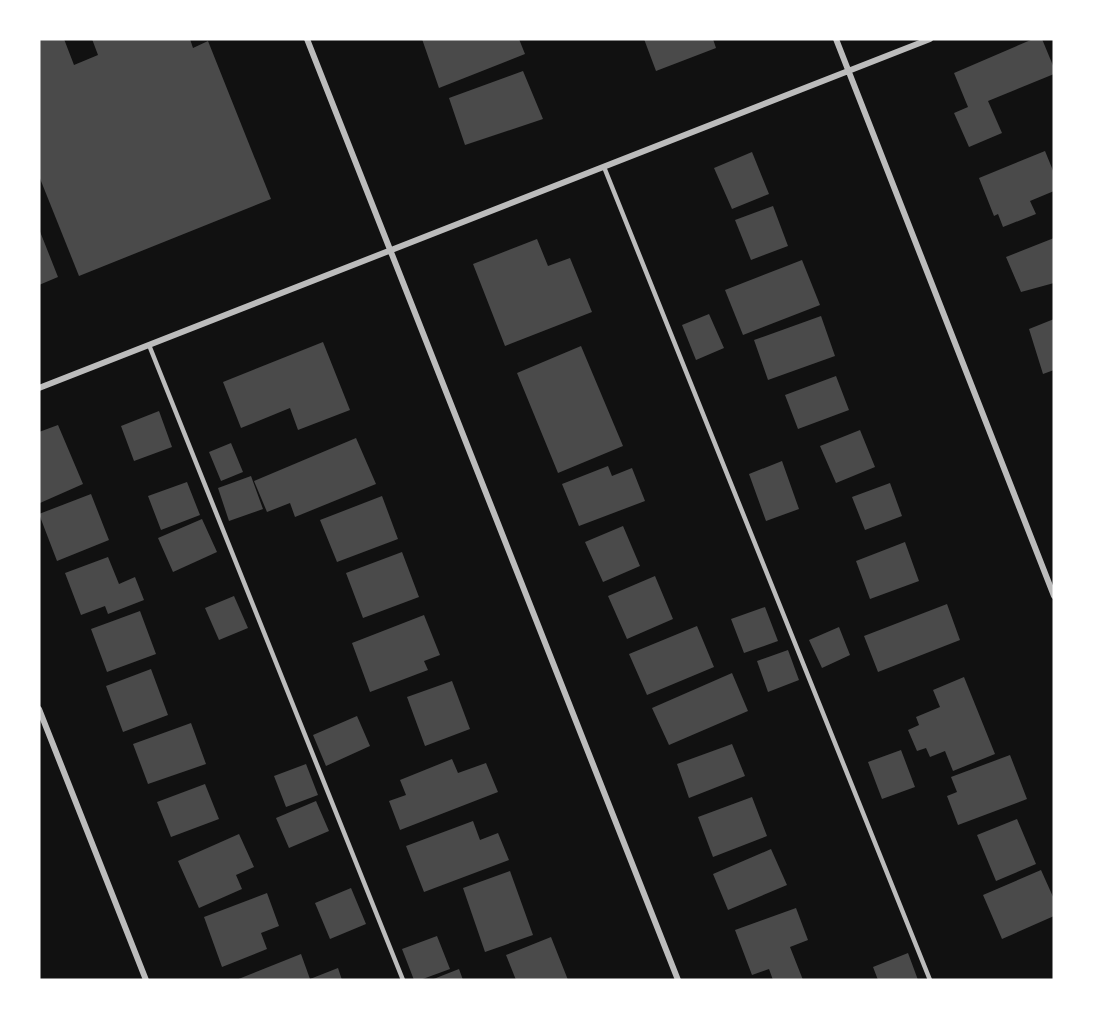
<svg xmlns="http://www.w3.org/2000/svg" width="1093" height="1019" viewBox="0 0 1093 1019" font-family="'Varela Round',sans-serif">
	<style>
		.building { fill: #4a4a4a }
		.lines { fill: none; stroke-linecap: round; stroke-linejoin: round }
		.service { stroke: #bcbcbc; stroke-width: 4.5 }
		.minor { stroke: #bcbcbc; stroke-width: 6 }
	</style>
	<rect width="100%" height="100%" fill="#111"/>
	<path class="building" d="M 39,39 L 64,39 L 74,65 L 98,55 L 92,39 L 190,39 L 193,48 L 208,41 L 271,199 L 79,276 L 39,176 Z
		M 422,39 L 519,39 L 525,54 L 439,88 Z
		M 644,39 L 713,39 L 716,48 L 656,71 Z
		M 1033,39 L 1042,39 L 1054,68 L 1054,74 L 988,101 L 1002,133 L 969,147 L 954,113 L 968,107 L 954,73 Z
		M 523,71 L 543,119 L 465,145 L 449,98 Z
		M 1045,151 L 1054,173 L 1054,191 L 1030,201 L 1036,214 L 1003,227 L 998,214 L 994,216 L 979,178 Z
		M 752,152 L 769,194 L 732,209 L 714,168 Z
		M 773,206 L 788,246 L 751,260 L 735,220 Z
		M 39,229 L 58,277 L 39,285 Z
		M 1054,238 L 1054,283 L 1021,292 L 1006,257 Z
		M 537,239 L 548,266 L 570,258 L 592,312 L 505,346 L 473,264 Z
		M 802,260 L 820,305 L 743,335 L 725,290 Z
		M 709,314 L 724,348 L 696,360 L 682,325 Z
		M 821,316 L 835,356 L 768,380 L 754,340 Z
		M 1054,319 L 1054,370 L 1043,374 L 1029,329 Z
		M 323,342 L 350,410 L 298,430 L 290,408 L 241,428 L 223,382 Z
		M 581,346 L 623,446 L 558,473 L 517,373 Z
		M 836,376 L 849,410 L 798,429 L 785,395 Z
		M 159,411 L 172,447 L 134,461 L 121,426 Z
		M 58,425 L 83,484 L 40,503 L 39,432 Z
		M 860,430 L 875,467 L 836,483 L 820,446 Z
		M 356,438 L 376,484 L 295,517 L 290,503 L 267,512 L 254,481 Z
		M 231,443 L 243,472 L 221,481 L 209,452 Z
		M 782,461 L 799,509 L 766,521 L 749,474 Z
		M 608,466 L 612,476 L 632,468 L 645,501 L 579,526 L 562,484 Z
		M 251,476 L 263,509 L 229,521 L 218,488 Z
		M 187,482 L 200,515 L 161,530 L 148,496 Z
		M 890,483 L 902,516 L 865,530 L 852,497 Z
		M 91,494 L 109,540 L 57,561 L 39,514 Z
		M 382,496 L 398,539 L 337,562 L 320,520 Z
		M 202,519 L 217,552 L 173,572 L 158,538 Z
		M 623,526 L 640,566 L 603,582 L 585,542 Z
		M 905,542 L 919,581 L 870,599 L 856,561 Z
		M 402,552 L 419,597 L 363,618 L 346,573 Z
		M 108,557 L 119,584 L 135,577 L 144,600 L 108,614 L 105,606 L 81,615 L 65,573 Z
		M 655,576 L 673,619 L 627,639 L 608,596 Z
		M 234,596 L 248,628 L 219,640 L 205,608 Z
		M 947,604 L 960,640 L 878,672 L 864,636 Z
		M 765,607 L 778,641 L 744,653 L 731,619 Z
		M 140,611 L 156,654 L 107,672 L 91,629 Z
		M 424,615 L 440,655 L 424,661 L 428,670 L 370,692 L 352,643 Z
		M 697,626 L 714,667 L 647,695 L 629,654 Z
		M 839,627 L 850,655 L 822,668 L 809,640 Z
		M 788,650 L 799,680 L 768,692 L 757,661 Z
		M 151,669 L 168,715 L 123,732 L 106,686 Z
		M 732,673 L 748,711 L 669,745 L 652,708 Z
		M 964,677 L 995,754 L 953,771 L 945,751 L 930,757 L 926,748 L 917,751 L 908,730 L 919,725 L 916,717 L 940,707 L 933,690 Z
		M 452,681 L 470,729 L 425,746 L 407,697 Z
		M 357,716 L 370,746 L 326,766 L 313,735 Z
		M 191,723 L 206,764 L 148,784 L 133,744 Z
		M 732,744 L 745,776 L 689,798 L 677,764 Z
		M 901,750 L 915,787 L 882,799 L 868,762 Z
		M 1010,755 L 1027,799 L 958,825 L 947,796 L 957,792 L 951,777 Z
		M 452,759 L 458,773 L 486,763 L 498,792 L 400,830 L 389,801 L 406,795 L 400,780 Z
		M 306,764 L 318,795 L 286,807 L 274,776 Z
		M 205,784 L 219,819 L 171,837 L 157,802 Z
		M 752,797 L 767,836 L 713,857 L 698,817 Z
		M 316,801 L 329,831 L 289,848 L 276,818 Z
		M 1017,819 L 1036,864 L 996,881 L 977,835 Z
		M 473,821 L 480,840 L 498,833 L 509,860 L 424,892 L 406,846 Z
		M 239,834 L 254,867 L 236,875 L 242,889 L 199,908 L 178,861 Z
		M 771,849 L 787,885 L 728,910 L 713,874 Z
		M 1041,870 L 1054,899 L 1054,916 L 1002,939 L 983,895 Z
		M 510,871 L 533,935 L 485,952 L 463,888 Z
		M 351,888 L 366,924 L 330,939 L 315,903 Z
		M 267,893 L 279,926 L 261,933 L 267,949 L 222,967 L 204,917 Z
		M 796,908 L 808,940 L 790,947 L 803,980 L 773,980 L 769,969 L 752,975 L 735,930 Z
		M 437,936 L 450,969 L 420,980 L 414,980 L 402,949 Z
		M 551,937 L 568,980 L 516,980 L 506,955 Z
		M 908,953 L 918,980 L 878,980 L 873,967 Z
		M 301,954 L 310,979 L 338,968 L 342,980 L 236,980 Z
		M 459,969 L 463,980 L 431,980 Z"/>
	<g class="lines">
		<path class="service" d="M 604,167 L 930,980
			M 149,345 L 403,980"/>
		<path class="minor" d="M 307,39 L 678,980
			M 836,39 L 1054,596
			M 39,388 L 930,39
			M 39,709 L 146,980"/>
	</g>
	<rect width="1093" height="1019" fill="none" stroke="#ffffff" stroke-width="81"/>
</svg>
